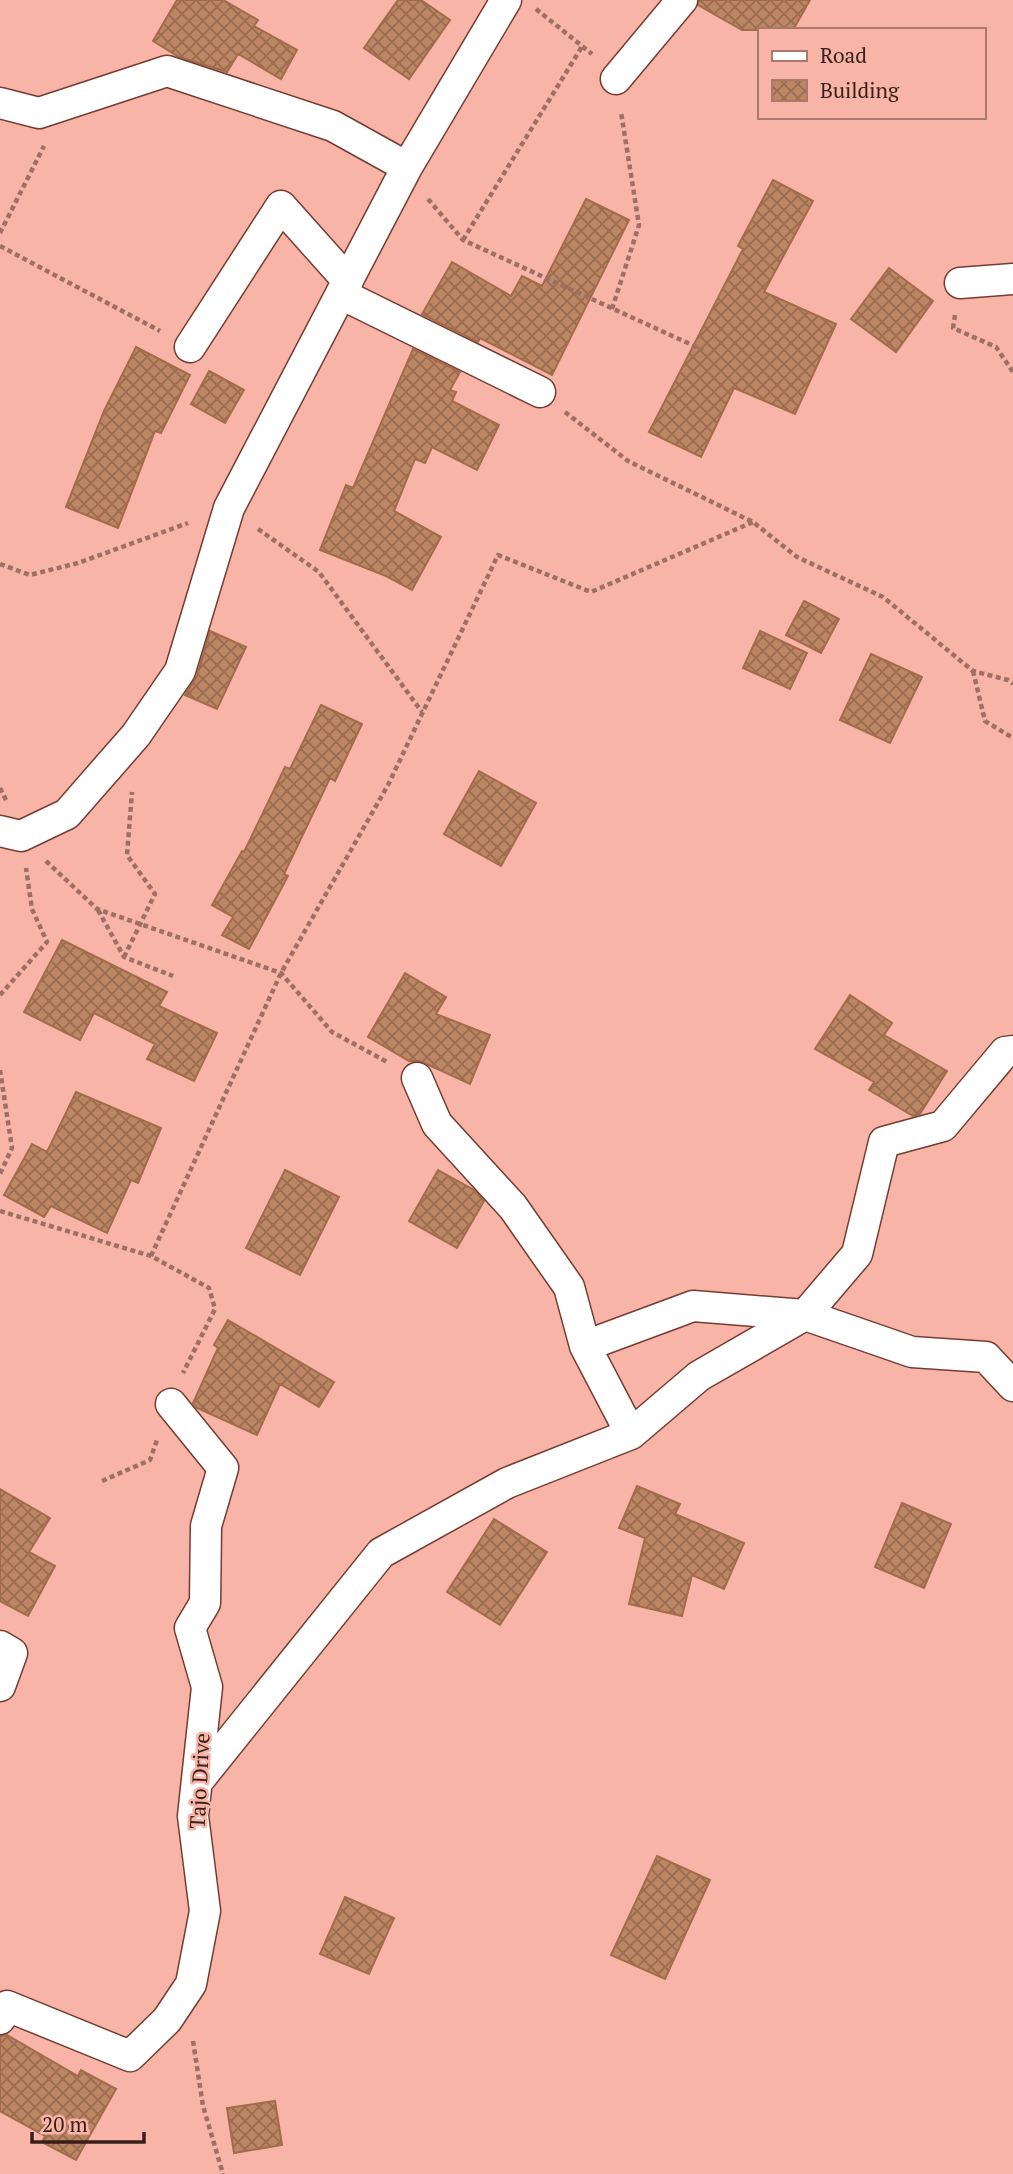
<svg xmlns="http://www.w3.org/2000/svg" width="1013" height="2174" viewBox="0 0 1013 2174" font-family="'PT Serif',serif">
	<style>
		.building { fill: url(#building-cross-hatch); stroke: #a26c4b; stroke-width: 2 }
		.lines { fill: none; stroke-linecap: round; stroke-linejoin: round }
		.minor-casing { stroke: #753c31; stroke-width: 33 }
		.path { stroke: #9f6f65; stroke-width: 4.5; stroke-dasharray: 5 3.5; stroke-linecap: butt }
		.minor { stroke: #fff; stroke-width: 30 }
		.labels { text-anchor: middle; stroke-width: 5; stroke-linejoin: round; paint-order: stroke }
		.street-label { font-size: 21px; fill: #381f19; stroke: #f8b4a6 }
	</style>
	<defs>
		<pattern id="building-cross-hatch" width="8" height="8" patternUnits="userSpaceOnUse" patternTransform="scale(1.75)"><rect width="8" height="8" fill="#bc8563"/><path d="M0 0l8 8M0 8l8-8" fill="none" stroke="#9a6c51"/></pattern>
	</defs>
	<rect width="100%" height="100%" fill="#f8b4a6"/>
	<path class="building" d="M 177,0 L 223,0 L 258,20 L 254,26 L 297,50 L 281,79 L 238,54 L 227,72 L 179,57 L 153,41 Z
		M 398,0 L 421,0 L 450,20 L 409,79 L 364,48 Z
		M 699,0 L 810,0 L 793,30 L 742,30 L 698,5 Z
		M 773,180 L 813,201 L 764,292 L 836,324 L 795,414 L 734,388 L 701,457 L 649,432 L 743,249 L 738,246 Z
		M 586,199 L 629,220 L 552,375 L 480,338 L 478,342 L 422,314 L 452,262 L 511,296 L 522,276 L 542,286 Z
		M 889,268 L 933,301 L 896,352 L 851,319 Z
		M 136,347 L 190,375 L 161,433 L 155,431 L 118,528 L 66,507 L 104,411 Z
		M 413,349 L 460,372 L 450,390 L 456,392 L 452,401 L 499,425 L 477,470 L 432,447 L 425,463 L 415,459 L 394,511 L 441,537 L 412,590 L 386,576 L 320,550 L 346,485 L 353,488 Z
		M 209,371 L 244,390 L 225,423 L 191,404 Z
		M 804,601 L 839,619 L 821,653 L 786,635 Z
		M 210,631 L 246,647 L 217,709 L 185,695 L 197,676 Z
		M 760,631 L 807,653 L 790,689 L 743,668 Z
		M 871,654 L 922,677 L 890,743 L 840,720 Z
		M 321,705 L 362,724 L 335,781 L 330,778 L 284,874 L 288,876 L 249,949 L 222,935 L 233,917 L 212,905 L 242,851 L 244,852 L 285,767 L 290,769 Z
		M 479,771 L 536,803 L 501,866 L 444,834 Z
		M 62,940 L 167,992 L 159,1006 L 217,1033 L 194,1081 L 147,1059 L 155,1044 L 94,1013 L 80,1040 L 24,1012 Z
		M 405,973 L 446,997 L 436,1014 L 490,1035 L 470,1084 L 420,1061 L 409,1061 L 368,1037 Z
		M 850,995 L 892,1023 L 884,1035 L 947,1071 L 920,1114 L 913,1116 L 869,1090 L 874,1082 L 815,1049 Z
		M 76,1092 L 161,1128 L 138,1183 L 131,1180 L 107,1233 L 51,1206 L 44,1217 L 4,1195 L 32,1144 L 47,1152 Z
		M 285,1170 L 339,1197 L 300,1275 L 246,1248 Z
		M 438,1170 L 474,1190 L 484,1201 L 457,1248 L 409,1221 Z
		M 228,1320 L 334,1382 L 319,1407 L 280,1384 L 257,1435 L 197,1408 L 193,1403 L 218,1348 L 214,1345 Z
		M 637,1486 L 680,1504 L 675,1514 L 744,1543 L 724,1589 L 692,1575 L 682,1616 L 629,1604 L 645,1538 L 619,1528 Z
		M 0,1489 L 50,1518 L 29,1552 L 55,1566 L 28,1616 L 0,1601 Z
		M 902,1503 L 951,1524 L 924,1588 L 875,1567 Z
		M 494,1519 L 547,1552 L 500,1625 L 447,1592 Z
		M 657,1856 L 710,1880 L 665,1979 L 611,1955 Z
		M 345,1897 L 394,1918 L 369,1974 L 320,1954 Z
		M 7,2035 L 78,2076 L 81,2070 L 116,2089 L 76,2160 L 42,2142 L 45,2136 L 0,2111 L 0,2036 Z
		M 275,2101 L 282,2145 L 234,2153 L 227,2108 Z"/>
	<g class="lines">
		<g class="minor-casing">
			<path id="minor" d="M 616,79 L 682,0
				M 0,103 L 39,113 L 167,71 L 333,126 L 407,167
				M 960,283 L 1013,279
				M 341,294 L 540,392
				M 190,347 L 281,206 L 348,281
				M 0,831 L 21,836 L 67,814 L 136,735 L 180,671 L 229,508 L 407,167 L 506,0
				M 417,1078 L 437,1124 L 513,1207 L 569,1287 L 585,1346 L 631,1434
				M 585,1346 L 693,1306 L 805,1315 L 857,1254 L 884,1142 L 943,1126 L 1005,1052 L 1013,1051
				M 0,1646 L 12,1653 L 0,1686
				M 198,1781 L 381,1553 L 507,1483 L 631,1434 L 699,1376 L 805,1315 L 912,1352 L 986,1357 L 1013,1386
				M 0,2019 L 7,2006 L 130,2056 L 167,2020 L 191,1984 L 205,1911 L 193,1816 L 207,1687 L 190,1628 L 205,1603 L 206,1526 L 223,1468 L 171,1404"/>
		</g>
		<path class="path" d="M 536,9 L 592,54
			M 428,199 L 463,240 L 703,350
			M 0,233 L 44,146
			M 463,240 L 583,45
			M 0,246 L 160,331
			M 612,309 L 639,225 L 621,112
			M 955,315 L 953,328 L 996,347 L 1013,372
			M 565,412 L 628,461 L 753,522 L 797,557 L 883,597 L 973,671 L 1008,680 L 1013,684
			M 258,529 L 319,572 L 422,712
			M 0,564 L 30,575 L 78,563 L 188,523
			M 973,671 L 985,721 L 1013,738
			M 0,788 L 6,800
			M 46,861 L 97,909 L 281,973 L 332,1032 L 389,1063
			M 98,910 L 124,957 L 173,976
			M 124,957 L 155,894 L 127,855 L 132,792
			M 0,995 L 47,942 L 32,909 L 26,868
			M 0,1070 L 12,1148 L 0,1174
			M 0,1211 L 151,1256 L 209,1288 L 215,1309 L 183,1373
			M 151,1256 L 281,973 L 388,785 L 498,555 L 591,592 L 753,522
			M 102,1481 L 150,1460 L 157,1440
			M 193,2041 L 203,2106 L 223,2174"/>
		<use href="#minor" class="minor"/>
	</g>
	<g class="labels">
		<g class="street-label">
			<text transform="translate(200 1781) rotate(-87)" y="7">Tajo Drive</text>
		</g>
	</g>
	<rect x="758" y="28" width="228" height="91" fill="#f8b4a6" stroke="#ab786e" stroke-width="2"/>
	<rect x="772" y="51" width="35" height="10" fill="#ffffff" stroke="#ab786e" stroke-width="2"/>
	<text x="820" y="63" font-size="21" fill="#381f19">Road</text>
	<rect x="772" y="80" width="35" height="21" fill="url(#building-cross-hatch)" stroke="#ab786e" stroke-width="2"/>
	<text x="820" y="98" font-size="21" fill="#381f19">Building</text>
	<path d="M32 2132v10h112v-10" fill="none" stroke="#381f19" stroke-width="3.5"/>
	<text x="42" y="2132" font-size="21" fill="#381f19" stroke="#f8b4a6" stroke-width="5" paint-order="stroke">20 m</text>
</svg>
